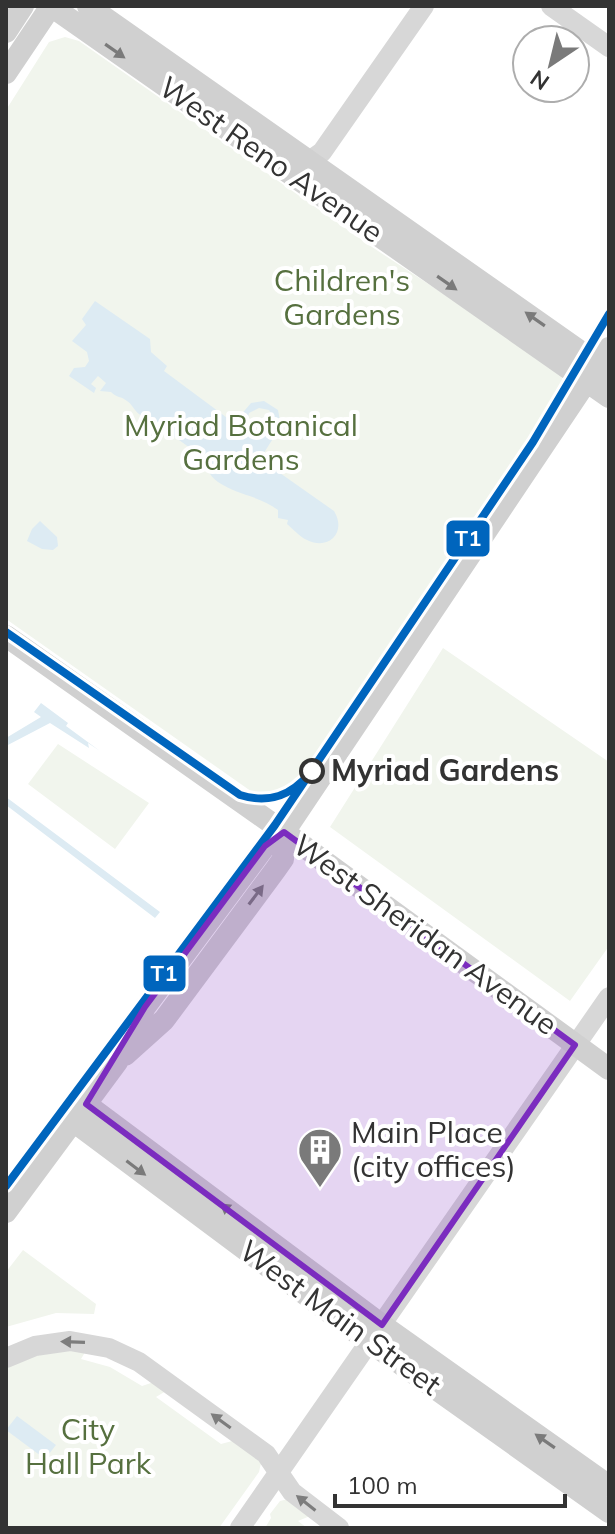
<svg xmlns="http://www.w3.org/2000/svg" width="615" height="1534" viewBox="0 0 615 1534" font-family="Mulish,sans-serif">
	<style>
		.green { fill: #f1f5ed }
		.water { fill: #ddebf3; fill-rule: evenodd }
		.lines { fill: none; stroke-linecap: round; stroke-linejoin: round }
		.tertiary { stroke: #d7d7d7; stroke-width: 20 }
		.secondary { stroke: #d0d0d0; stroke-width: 22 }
		.tram-1-casing { stroke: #fff; stroke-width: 14 }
		.tram-1 { stroke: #0065bd; stroke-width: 8 }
		.oneway { fill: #7a7a7a }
		.oneway2 { fill: #7d7d7d }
		.marked { fill: #7b2cbf; fill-opacity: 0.2; stroke: #7b2cbf; stroke-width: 6; stroke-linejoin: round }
		.stop-dot { fill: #fff; stroke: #333; stroke-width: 4 }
		.labels { text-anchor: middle; stroke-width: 8; stroke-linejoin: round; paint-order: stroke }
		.street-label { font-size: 30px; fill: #333; stroke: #fff }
		.park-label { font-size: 30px; fill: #56703f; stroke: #fff }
		.stop-label { font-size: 30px; font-weight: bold; fill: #333; stroke: #fff; text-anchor: start }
		.poi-label { font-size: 30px; fill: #333; stroke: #fff; text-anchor: start }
		.line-badge { stroke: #fff; stroke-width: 3 }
		.badge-label { font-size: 22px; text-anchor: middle; font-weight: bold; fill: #fff }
	</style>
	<rect width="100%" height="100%" fill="#fff"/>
	<path class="green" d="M 65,37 L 79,41 L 372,247 L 535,354 L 561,375 L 563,382 L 556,398 L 306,771 C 292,787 278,806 255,794 L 6,619 L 6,110 L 49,42 Z
		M 443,648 L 609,762 L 609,946 L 570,1001 L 330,827 Z
		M 58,744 L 149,803 L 115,849 L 28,784 Z
		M 23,1250 L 96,1304 L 94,1314 L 56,1313 L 6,1327 L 6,1272 Z
		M 87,1349 L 81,1359 L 110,1367 L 142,1386 L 157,1381 L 166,1391 L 156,1397 L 221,1444 L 236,1440 L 261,1463 L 259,1472 L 219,1528 L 6,1528 L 6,1365 L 26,1355 Z
		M 284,1500 L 288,1500 L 310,1516 L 298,1521 L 307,1528 L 265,1528 L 271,1518 L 270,1514 L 280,1501 Z"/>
	<path class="water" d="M 95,301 L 150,339 L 151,352 L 167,366 L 164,371 L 234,423 L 251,403 L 264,401 L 278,410 L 281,426 L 260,459 L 334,511 C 347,532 329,551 307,540 C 300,537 293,529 287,524 L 288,520 L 278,518 L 278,510 C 260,496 237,495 218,482 C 208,475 207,466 200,457 C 189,444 155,426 139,414 C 134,410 132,404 127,401 C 121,396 117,398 111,392 L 100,391 L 106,383 L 98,376 L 91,384 L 96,388 L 94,393 L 69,376 L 74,368 L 85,367 L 89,361 L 87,352 L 72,341 L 86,325 L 82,319 ZM 259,408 L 269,410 L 275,420 L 272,431 L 261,437 L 251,432 L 246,424 L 249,413 Z
		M 40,521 L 57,537 L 58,546 L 53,550 L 42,549 L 27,541 L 32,529 Z
		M 41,703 L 68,723 L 66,726 L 100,751 L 88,743 L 89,748 L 50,723 L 6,746 L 6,738 L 41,717 L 34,712 Z
		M 6,797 L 160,912 L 155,918 L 6,805 Z
		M 17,1416 L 56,1445 L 45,1459 L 6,1430 Z"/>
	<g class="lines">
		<path class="tertiary" d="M 551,6 L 609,47
			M 298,169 L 322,152 L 424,6
			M 6,1358 L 35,1346 L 70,1341 L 109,1348 L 139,1362 L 266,1454 L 292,1492 L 339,1528
			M 240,1528 L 609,997"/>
		<path class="secondary" d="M 51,6 L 609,397
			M 88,6 L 608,371
			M 6,32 L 23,6
			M 6,73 L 51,6
			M 6,636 L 284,832 L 609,1069
			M 125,1055 L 164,1020 L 276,869 L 283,859 L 284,832
			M 86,1104 L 382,1325 L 609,1486
			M 73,1121 L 353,1330 L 609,1512
			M 6,1212 L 117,1062 L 145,1007 L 265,846 L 284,832 L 609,348"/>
		<g class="tram-1-casing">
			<path id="tram-1" d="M 6,632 L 240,795 C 269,804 291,796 310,773
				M 6,1186 L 275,825 L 533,442 L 609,314"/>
		</g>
		<use href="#tram-1" class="tram-1"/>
	</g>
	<defs><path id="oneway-solid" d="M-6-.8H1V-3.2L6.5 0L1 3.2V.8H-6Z" transform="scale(2)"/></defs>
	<g class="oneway">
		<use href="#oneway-solid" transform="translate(115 51) rotate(35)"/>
		<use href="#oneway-solid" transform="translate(447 283) rotate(35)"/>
		<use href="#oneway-solid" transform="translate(535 319) rotate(-145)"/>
		<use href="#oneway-solid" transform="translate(256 895) rotate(-53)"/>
		<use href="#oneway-solid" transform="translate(136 1168) rotate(37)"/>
		<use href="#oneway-solid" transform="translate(230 1211) rotate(-143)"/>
		<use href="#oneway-solid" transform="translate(545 1441) rotate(-145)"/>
	</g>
	<g class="oneway2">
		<use href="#oneway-solid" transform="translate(73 1342) rotate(-178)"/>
		<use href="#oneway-solid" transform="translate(221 1421) rotate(-144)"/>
		<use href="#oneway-solid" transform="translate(306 1503) rotate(-142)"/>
	</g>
	<path class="marked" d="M 284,832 L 575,1045 L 382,1325 L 86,1104 L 145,1007 L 265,846 Z"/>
	<defs>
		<g id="building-pin" transform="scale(2.3)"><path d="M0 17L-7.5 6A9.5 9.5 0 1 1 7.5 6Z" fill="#7a7a7a" stroke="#fff"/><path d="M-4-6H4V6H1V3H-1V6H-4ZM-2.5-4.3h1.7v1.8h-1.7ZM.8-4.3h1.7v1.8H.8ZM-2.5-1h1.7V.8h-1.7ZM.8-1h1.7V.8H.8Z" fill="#fff"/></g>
	</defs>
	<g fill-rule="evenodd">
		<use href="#building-pin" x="320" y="1150"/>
	</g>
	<circle class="stop-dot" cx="312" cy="771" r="11"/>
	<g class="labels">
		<g class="street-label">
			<text transform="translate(271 160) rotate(35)" y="10">West Reno Avenue</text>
			<text transform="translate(425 935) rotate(36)" y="10">West Sheridan Avenue</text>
			<text transform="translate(340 1318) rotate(36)" y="10">West Main Street</text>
		</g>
		<g class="park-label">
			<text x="342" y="291">Children's<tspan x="342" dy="34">Gardens</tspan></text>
			<text x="241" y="436">Myriad Botanical<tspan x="241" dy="34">Gardens</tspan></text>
			<text x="88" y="1440">City<tspan x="88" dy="34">Hall Park</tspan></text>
		</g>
		<g class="stop-label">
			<text x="331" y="781">Myriad Gardens</text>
		</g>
		<g class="poi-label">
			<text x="351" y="1143">Main Place<tspan x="351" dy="34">(city offices)</tspan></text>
		</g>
	</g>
	<g class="line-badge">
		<rect x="445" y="519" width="46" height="39" rx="8" fill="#0065bd"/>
		<rect x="142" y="954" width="45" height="39" rx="8" fill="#0065bd"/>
	</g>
	<g class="badge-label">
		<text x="468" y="546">T1</text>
		<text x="164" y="981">T1</text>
	</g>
	<rect width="615" height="1534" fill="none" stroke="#333333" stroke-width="16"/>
	<g transform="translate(551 64) rotate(215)"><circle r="38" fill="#ffffff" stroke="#adadad" stroke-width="2"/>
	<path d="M0-6L14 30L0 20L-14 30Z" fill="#7a7a7a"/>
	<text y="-12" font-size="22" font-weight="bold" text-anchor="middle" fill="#333333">N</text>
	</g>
	<path d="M335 1494v12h230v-12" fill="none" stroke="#333333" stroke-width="4"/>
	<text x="347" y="1494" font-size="24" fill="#333333" stroke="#ffffff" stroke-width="6" paint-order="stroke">100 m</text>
</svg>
